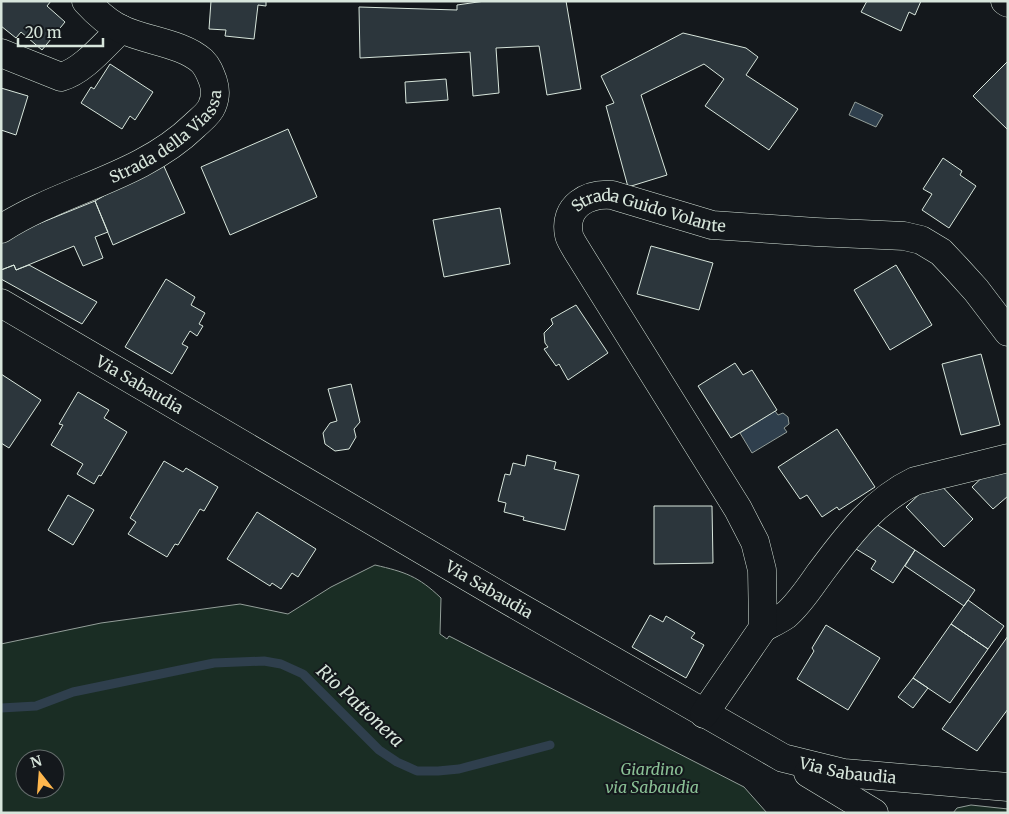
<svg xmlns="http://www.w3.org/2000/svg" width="1009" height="814" viewBox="0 0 1009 814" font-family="Merriweather,serif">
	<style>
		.green { fill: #1a2d24; stroke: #939e99; fill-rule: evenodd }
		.water { fill: #2f3f4d; stroke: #939e99 }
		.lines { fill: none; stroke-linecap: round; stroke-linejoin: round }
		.stream { stroke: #2f3f4d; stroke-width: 9 }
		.building { fill: #2c363c; stroke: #d8e6dc }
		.minor-casing { stroke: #d8e6dc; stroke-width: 29 }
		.minor { stroke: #14181c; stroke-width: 28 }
		.labels { text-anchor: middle; stroke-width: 4; stroke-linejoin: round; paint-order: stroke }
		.street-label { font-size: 16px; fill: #d8e6dc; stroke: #14181c }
		.park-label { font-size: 16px; font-style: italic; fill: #8ac095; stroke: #14181c }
		.water-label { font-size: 18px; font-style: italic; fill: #d8e6dc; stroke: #14181c }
	</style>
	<rect width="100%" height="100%" fill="#14181c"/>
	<path class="green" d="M 375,565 C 405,572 418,576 441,598 L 440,634 L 447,639 L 449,636 L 744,787 L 767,813 L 1,813 L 1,644 L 101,623 L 240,604 L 288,614 L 331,587 ZM 25,759 L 55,759 L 55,789 L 25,789 Z
		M 971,805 L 1008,809 L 1008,813 L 953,813 L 957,808 Z"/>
	<path class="water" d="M 855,102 L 883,115 L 876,127 L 849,115 Z
		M 775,411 L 778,415 L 783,413 L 788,417 L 789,424 L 784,428 L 787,432 L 752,453 L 740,433 Z"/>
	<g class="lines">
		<path class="stream" d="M 1,708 L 36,706 L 73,692 L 214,663 L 264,661 L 281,664 L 303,674 L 379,750 L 397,762 L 417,771 L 438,771 L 459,769 L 550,745"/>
	</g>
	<path class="building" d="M 1,1 L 51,1 L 47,6 L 65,22 L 42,50 L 21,32 L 16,38 L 1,26 Z
		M 211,1 L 266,1 L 266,6 L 258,5 L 254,39 L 225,36 L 226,30 L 209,29 Z
		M 485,1 L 566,1 L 581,89 L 547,95 L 539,46 L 496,48 L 499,93 L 473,96 L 470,52 L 360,58 L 359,7 L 457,10 L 457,5 Z
		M 867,1 L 921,1 L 915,15 L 909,12 L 901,31 L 861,12 Z
		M 683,33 L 746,48 L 758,57 L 746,75 L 798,109 L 769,150 L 705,106 L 724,79 L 704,64 L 641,95 L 667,175 L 628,187 L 606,106 L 614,103 L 601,76 Z
		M 1008,61 L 1008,130 L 973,96 Z
		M 110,64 L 153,92 L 135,120 L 130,116 L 122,129 L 81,103 L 91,87 L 94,89 Z
		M 446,79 L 448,100 L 406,103 L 405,82 Z
		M 1,88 L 28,96 L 16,135 L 1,130 Z
		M 288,129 L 317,197 L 230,235 L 201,167 Z
		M 943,158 L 962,171 L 960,175 L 976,186 L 949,228 L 922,210 L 932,194 L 923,189 Z
		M 162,162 L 185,213 L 113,245 L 95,201 Z
		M 95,201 L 108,232 L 95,237 L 103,258 L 83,266 L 74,246 L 16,270 L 14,265 L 1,270 L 1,243 L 4,242 L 3,238 Z
		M 500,208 L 510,264 L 444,277 L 433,220 Z
		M 651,246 L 713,263 L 699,310 L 637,294 Z
		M 14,265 L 16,270 L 29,265 L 97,302 L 82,324 L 1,279 L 1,270 Z
		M 896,265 L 932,325 L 890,350 L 854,290 Z
		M 166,279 L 195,297 L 191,305 L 205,313 L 199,324 L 203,326 L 197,336 L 190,331 L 182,344 L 188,347 L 172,374 L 125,347 Z
		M 576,305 L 608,353 L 568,380 L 559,364 L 556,366 L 544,349 L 548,347 L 545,343 L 544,333 L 553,324 L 551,319 Z
		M 981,354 L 1000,425 L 961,435 L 942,364 Z
		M 735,363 L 743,375 L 752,370 L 777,410 L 731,438 L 698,386 Z
		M 1,374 L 41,400 L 9,448 L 1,443 Z
		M 351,384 L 360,422 L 354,429 L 356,437 L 349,449 L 335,451 L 325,444 L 323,433 L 330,423 L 337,421 L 328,389 Z
		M 78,392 L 109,410 L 104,418 L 127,432 L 101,476 L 99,475 L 94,484 L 77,474 L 83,464 L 51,445 L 63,425 L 59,424 Z
		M 837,429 L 875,487 L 839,510 L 837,507 L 822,517 L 807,495 L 800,499 L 778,467 Z
		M 527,455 L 556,462 L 554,469 L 579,475 L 565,530 L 523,520 L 524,517 L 504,512 L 506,503 L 498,501 L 505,474 L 510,475 L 513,463 L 525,466 Z
		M 164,461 L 183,472 L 186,468 L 218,487 L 204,511 L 200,509 L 178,545 L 175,544 L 167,557 L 128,534 L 136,522 L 130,518 Z
		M 1008,463 L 1008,496 L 993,509 L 972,487 L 988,472 Z
		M 935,479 L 973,519 L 944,547 L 906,507 Z
		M 68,495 L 94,510 L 73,545 L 48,530 Z
		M 654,506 L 712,506 L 713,563 L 654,564 Z
		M 257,512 L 316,549 L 298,577 L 292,573 L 281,589 L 272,583 L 270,586 L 227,559 Z
		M 873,522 L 915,550 L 893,583 L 871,569 L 876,561 L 856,549 Z
		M 915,550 L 975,590 L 964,606 L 905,566 Z
		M 968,600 L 1004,626 L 988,649 L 951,624 Z
		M 650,615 L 663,622 L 666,616 L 695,633 L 691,638 L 704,645 L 686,678 L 632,647 Z
		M 951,624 L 988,649 L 950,703 L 913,678 Z
		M 826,625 L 880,658 L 848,710 L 797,679 L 814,651 L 812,648 Z
		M 1008,636 L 1008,709 L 977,751 L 942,729 Z
		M 913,678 L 928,688 L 913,708 L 898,697 Z"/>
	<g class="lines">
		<g class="minor-casing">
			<g id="minor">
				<path d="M 1005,1 L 1008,3"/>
				<path d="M 1,53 L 61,77 C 83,71 104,45 121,29"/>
				<path id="s1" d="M 1,229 C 63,189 140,178 194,126 C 200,120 209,114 212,106 C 216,97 216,90 213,81 C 210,73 208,67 202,61 C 182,43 146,41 121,29 C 108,23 96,12 86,1"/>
				<path id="s2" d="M 1,303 L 504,598 L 783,758 L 844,773 L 1008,787"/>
				<path d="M 763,628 C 770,624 779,620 786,615 C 799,604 810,587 820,573 C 847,537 873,501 915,481 L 1008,458"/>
				<path id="s3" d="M 704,714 L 763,628 L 762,570 L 755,542 L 738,509 L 576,249 C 574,245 570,240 569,235 C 563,206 588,193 612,195 L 712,225 L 816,232 L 904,236 L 921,240 L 941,252 L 957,269 L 976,290 L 1008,332"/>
				<path d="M 808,773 L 874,813"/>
			</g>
		</g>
		<use href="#minor" class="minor"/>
	</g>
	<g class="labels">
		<g class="street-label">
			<text dy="6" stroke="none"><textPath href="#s1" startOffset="192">Strada della Viassa</textPath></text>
			<text dy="6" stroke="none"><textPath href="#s3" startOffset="658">Strada Guido Volante</textPath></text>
			<text dy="6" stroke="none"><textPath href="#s2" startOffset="161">Via Sabaudia</textPath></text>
			<text dy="6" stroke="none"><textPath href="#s2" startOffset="566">Via Sabaudia</textPath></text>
			<text dy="6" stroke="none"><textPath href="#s2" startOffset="971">Via Sabaudia</textPath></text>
		</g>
		<g class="park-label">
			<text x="652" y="775">Giardino<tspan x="652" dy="18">via Sabaudia</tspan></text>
		</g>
		<g class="water-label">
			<text transform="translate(360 706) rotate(43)" y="6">Rio Pattonera</text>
		</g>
	</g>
	<rect width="1009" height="814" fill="none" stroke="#d8e6dc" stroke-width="5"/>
	<g transform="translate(40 774) rotate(343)"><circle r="24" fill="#14181c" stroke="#626a69"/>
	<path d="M0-4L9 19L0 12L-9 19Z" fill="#ffb74d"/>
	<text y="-8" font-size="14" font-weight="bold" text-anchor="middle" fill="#d8e6dc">N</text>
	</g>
	<path d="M18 38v8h85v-8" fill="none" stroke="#d8e6dc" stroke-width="2.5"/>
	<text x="25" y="38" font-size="15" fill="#d8e6dc" stroke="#14181c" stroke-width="4" paint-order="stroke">20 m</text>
</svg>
